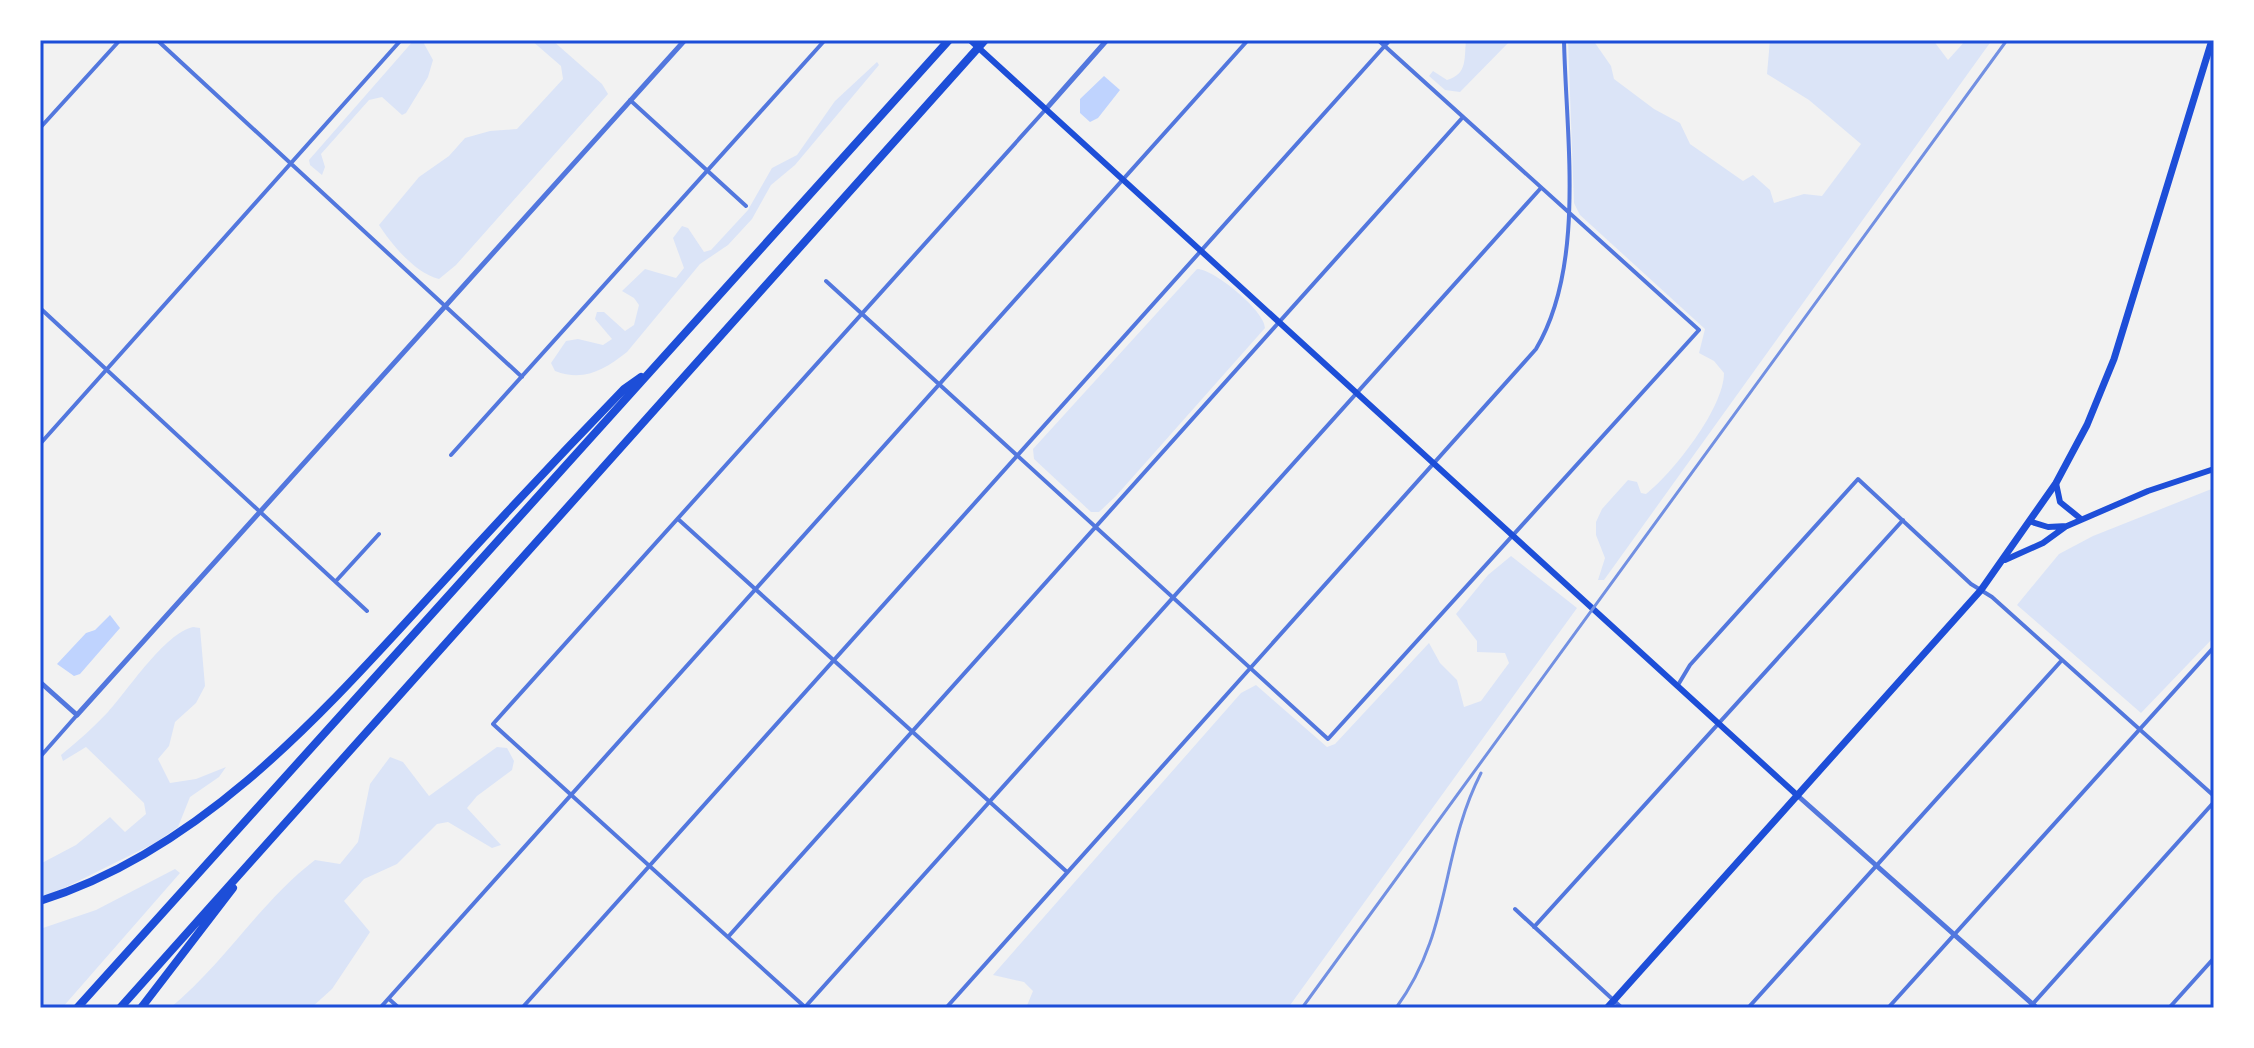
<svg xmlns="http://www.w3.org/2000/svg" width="2254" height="1048" viewBox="0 0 2254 1048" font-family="'Times New Roman',serif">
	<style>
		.green { fill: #dbe4f7 }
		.water { fill: #bfd3fe }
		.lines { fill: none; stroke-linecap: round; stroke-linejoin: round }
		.minor { stroke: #5277de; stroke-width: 4 }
		.tertiary { stroke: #5277de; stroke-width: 5 }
		.secondary { stroke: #1d4ed8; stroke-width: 6 }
		.primary { stroke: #1d4ed8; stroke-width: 7 }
		.motorway { stroke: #1d4ed8; stroke-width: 8 }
		.rail { stroke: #7290e2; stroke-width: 3 }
		.neatline { fill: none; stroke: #1d4ed8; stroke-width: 3 }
	</style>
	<rect width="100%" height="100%" fill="#f2f2f2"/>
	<path class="green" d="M 414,40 L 422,40 L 433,60 L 428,77 L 406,113 L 402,115 L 382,97 L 369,100 L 321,154 L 325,167 L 322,175 L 310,165 L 309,160 Z
		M 531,40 L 552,40 L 602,84 L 608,94 L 456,265 L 439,279 C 415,273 392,245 379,225 L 419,177 L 449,156 L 465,138 L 490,131 L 517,129 L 563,79 L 561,66 Z
		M 1466,40 L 1511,40 L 1460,92 L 1445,90 L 1429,76 L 1433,71 L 1447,80 C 1468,74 1464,58 1466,40 Z
		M 1568,40 L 1593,40 L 1611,66 L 1614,79 L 1654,109 L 1680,123 L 1690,144 L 1743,181 L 1753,175 L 1770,190 L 1774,203 L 1804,194 L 1822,196 L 1861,144 L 1809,100 L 1767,74 L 1770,40 L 1933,40 L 1948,60 L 1966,40 L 1992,40 L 1604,580 L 1598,580 L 1605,558 L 1596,535 L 1596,522 L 1602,509 L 1628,480 L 1637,482 L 1641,493 L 1646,494 C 1673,473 1724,408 1724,373 L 1714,361 L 1699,353 L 1705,329 L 1580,215 L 1574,203 Z
		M 877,62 L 879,65 L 795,165 L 771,185 L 752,219 L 728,245 L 700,264 L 627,352 C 604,370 584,382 555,371 L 551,363 L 566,341 L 578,339 L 603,345 L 612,339 L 595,319 L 597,312 L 604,312 L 625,331 L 634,325 L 639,305 L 634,298 L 622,291 L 645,269 L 676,278 L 684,268 L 673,238 L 682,226 L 688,228 L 704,252 L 711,250 L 748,210 L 772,168 L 797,155 L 835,101 Z
		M 1197,269 C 1214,269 1265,311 1265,328 L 1116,496 L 1099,512 L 1091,512 L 1034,459 L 1033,449 Z
		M 2214,488 L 2214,637 L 2141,713 L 2017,605 L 2059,554 L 2093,536 Z
		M 1511,556 L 1577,608 L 1288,1008 L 1026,1008 L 1033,991 L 1024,982 L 993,975 L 1241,693 L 1256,685 L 1327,747 L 1335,744 L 1429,643 L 1440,663 L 1457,680 L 1464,707 L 1481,701 L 1509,663 L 1505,653 L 1477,652 L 1477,641 L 1456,614 L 1488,575 Z
		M 193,627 L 200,628 L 205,686 L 196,703 L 175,722 L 169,746 L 158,759 L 170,783 L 196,779 L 226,767 L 219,777 L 190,797 L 178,827 L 155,843 L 40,900 L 40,864 L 76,845 L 110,817 L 125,832 L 146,814 L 144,803 L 86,747 L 63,761 L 61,755 C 78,741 94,727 108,712 C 128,690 165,633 193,627 Z
		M 497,747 L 507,748 L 514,761 L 512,770 L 477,796 L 467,808 L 501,845 L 492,848 L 448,822 L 437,824 L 397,864 L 364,879 L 344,901 L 370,932 L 332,989 L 311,1008 L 170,1008 C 224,964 260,902 315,860 L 340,864 L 358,842 L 370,784 L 390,757 L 403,762 L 429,796 Z
		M 175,869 L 180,873 L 62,1008 L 40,1008 L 40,929 L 96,910 Z"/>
	<path class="water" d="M 1104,76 L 1120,90 L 1098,118 L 1090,122 L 1080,113 L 1080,99 Z
		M 110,615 L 120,628 L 80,674 L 74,676 L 57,664 L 86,633 L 95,630 Z"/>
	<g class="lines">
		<path class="minor" d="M 157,40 L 522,377
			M 630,100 L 746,206
			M 40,128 L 120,40
			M 826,281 L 1328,739 L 1699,330 L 1378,40
			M 40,308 L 367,611
			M 40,444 L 401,40
			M 451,455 L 825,40
			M 678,519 L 1067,872
			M 336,581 L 379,534
			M 1678,685 L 1690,665 L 1858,479 L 1971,584 L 1992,597 L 2214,796
			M 40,757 L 77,715
			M 1515,909 L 1622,1008
			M 1534,927 L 1903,520
			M 728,937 L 1463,117
			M 389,999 L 399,1008
			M 806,1006 L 1540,189
			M 380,1008 L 1248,40
			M 522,1008 L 1390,40
			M 806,1008 L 493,724 L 1046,109
			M 946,1008 L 1536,349 C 1586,265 1566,137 1564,40
			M 1748,1008 L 2062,660
			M 1888,1008 L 2214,647
			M 2029,1008 L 2214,802
			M 2169,1008 L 2214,958"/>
		<path class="tertiary" d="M 1046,109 L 1107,40
			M 40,682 L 77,715 L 685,40
			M 1798,796 L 2037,1008"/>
		<path class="secondary" d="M 970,40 L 1798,796
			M 2056,483 L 2060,502 L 2081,519
			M 2032,522 L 2048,527 L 2067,526 L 2148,491 L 2214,469
			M 2005,560 L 2043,543 L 2065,527"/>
		<path class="primary" d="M 1607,1008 L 1981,590 L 2056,483 L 2087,425 L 2114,359 L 2212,40"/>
		<path class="motorway" d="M 40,901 C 206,849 327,708 441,584 C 501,518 562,453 624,389 L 641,377
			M 77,1008 L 949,40
			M 120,1008 L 985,40
			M 141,1008 L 233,888"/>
		<path class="rail" d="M 1302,1008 L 2007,40
			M 1396,1008 C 1452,932 1440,853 1481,773"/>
	</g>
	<rect width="2254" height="1048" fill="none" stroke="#ffffff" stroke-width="84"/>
	<rect x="42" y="42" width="2170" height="964" class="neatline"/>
</svg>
